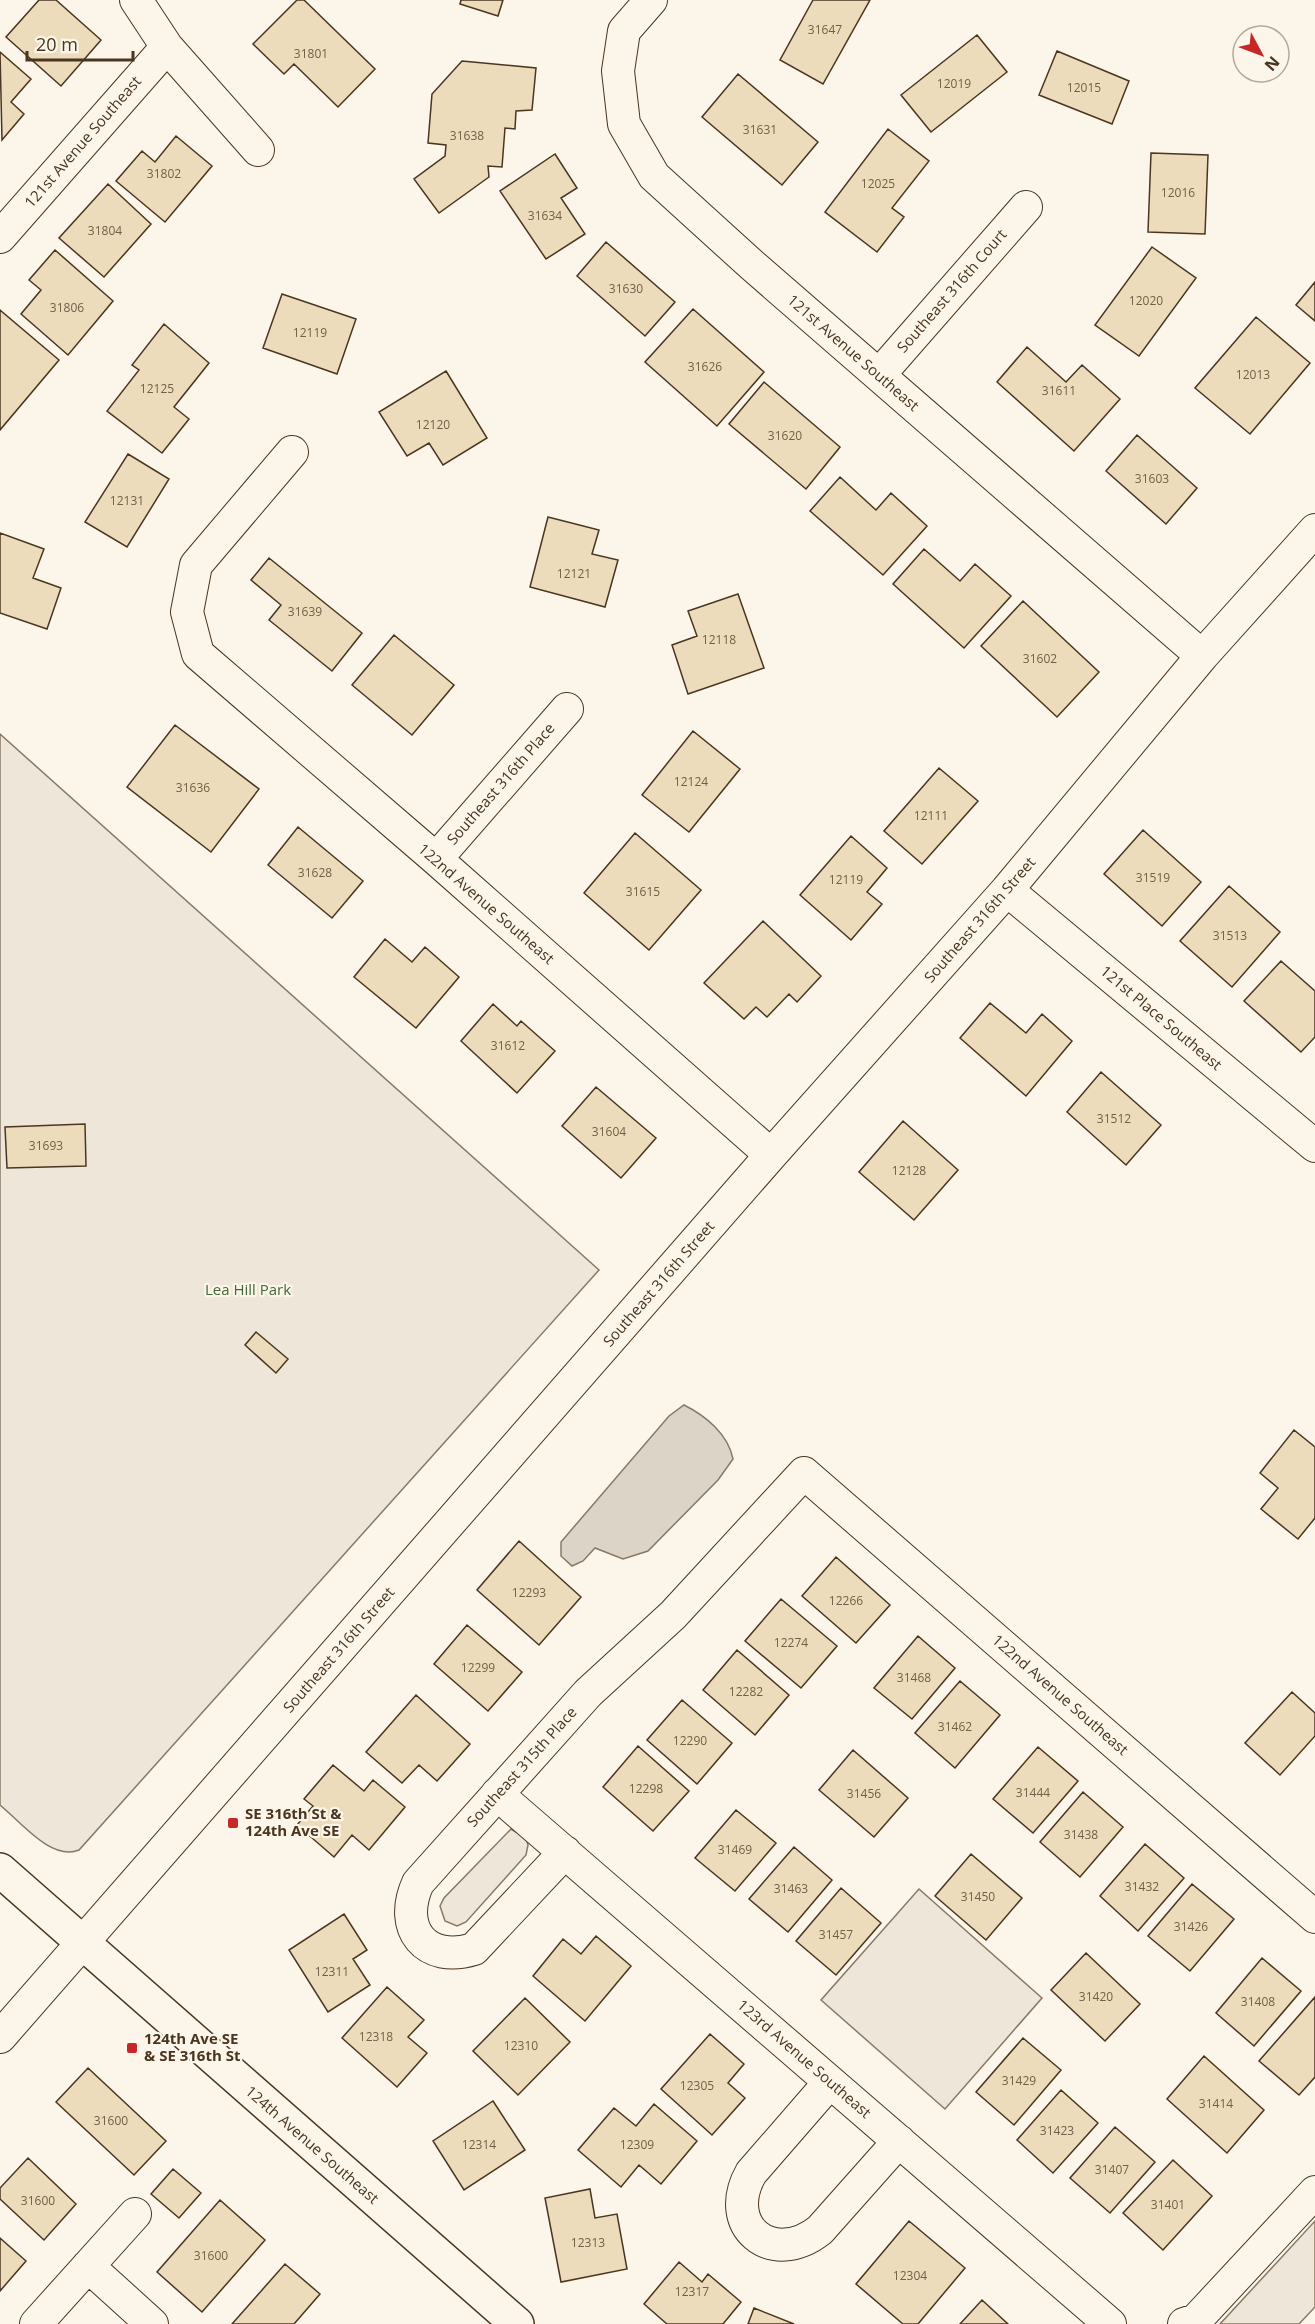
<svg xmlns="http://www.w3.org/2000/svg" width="1315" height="2324" viewBox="0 0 1315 2324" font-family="'Open Sans',sans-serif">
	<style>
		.green { fill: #ede6d9; stroke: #887966; stroke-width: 1.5 }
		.water { fill: #dcd4c6; stroke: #887966; stroke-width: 1.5 }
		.building { fill: #ecdcbc; stroke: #4a3520; stroke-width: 1.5 }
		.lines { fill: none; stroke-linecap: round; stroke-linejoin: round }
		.street-casing { stroke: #4a3520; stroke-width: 34 }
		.secondary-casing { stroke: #4a3520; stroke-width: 36 }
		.street { stroke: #fbf6e9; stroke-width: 32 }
		.secondary { stroke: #fbf6e9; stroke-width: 33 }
		.poi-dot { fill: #c62828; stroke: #fbf6e9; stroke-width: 2 }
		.labels { text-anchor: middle; stroke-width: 4.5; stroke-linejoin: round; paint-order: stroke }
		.number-label { font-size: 12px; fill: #725f47 }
		.street-label { font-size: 15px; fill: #4a3520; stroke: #fbf6e9 }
		.park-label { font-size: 15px; fill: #436837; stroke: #fbf6e9 }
		.poi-label { font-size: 15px; font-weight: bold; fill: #4a3520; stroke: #fbf6e9; text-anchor: start }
	</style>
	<rect width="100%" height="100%" fill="#fbf6e9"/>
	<path class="green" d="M 0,734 L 599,1270 L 79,1850 C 51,1861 21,1822 0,1805 Z
		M 511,1829 L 526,1838 L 528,1845 L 526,1855 L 466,1922 L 457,1926 L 445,1921 L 440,1906 L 444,1898 Z
		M 919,1889 L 1042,1998 L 945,2109 L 821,2000 Z
		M 1315,2221 L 1315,2307 L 1299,2324 L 1220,2324 Z"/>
	<path class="water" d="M 684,1405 C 706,1416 728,1434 733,1459 L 718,1480 L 648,1551 L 623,1559 L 595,1548 L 583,1561 L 572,1566 L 561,1556 L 561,1542 L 669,1416 Z"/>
	<path class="building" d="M 39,0 L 56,0 L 101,40 L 61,86 L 6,37 Z
		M 297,0 L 304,0 L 375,69 L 338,107 L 294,64 L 284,74 L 253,44 Z
		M 461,0 L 503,0 L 498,16 L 460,4 Z
		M 813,0 L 870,0 L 823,84 L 780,60 Z
		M 977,35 L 1007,72 L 931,132 L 901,95 Z
		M 1057,51 L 1129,81 L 1112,124 L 1039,95 Z
		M 0,52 L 31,79 L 11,102 L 24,114 L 2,140 Z
		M 462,61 L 536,68 L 532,110 L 516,111 L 515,129 L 505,128 L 502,167 L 488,166 L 489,177 L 439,213 L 414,179 L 445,156 L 446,145 L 428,143 L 432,94 Z
		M 738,74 L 818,142 L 782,185 L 702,117 Z
		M 888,129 L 929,161 L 892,208 L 904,217 L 877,252 L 825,212 Z
		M 176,136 L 212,166 L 165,222 L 116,181 L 142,151 L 155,162 Z
		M 1151,153 L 1208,155 L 1205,234 L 1148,232 Z
		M 555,154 L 577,188 L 561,198 L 585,234 L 546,259 L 500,191 Z
		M 108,184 L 151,224 L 104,277 L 59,238 Z
		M 606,242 L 675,302 L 645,336 L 577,276 Z
		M 1152,247 L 1196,278 L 1139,356 L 1095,325 Z
		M 55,250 L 113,301 L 68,355 L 21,314 L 41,290 L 29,280 Z
		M 1315,282 L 1315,321 L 1296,305 Z
		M 282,294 L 356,319 L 337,374 L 263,348 Z
		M 693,309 L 764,372 L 717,426 L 645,362 Z
		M 0,310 L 59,360 L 0,430 Z
		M 1256,317 L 1310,363 L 1250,434 L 1195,388 Z
		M 164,324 L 209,363 L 174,407 L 189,419 L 162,453 L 107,411 L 139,370 L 132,365 Z
		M 1027,347 L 1066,382 L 1082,365 L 1120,399 L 1074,451 L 997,382 Z
		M 446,371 L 487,438 L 443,465 L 429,443 L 407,456 L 379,412 Z
		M 764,382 L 840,447 L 806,489 L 729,424 Z
		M 1137,435 L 1197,488 L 1166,524 L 1106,471 Z
		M 128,454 L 169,479 L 127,547 L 85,522 Z
		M 840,477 L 876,510 L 891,493 L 927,526 L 883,575 L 810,511 Z
		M 548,517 L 599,530 L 592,554 L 618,560 L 605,607 L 530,587 Z
		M 0,533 L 44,549 L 33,578 L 61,588 L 47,629 L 0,613 Z
		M 924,549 L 960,581 L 975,564 L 1011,596 L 964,648 L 893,584 Z
		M 269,558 L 362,633 L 332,671 L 269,620 L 281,605 L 251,580 Z
		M 738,594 L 764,668 L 688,694 L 672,645 L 697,636 L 688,611 Z
		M 1023,601 L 1099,672 L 1057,717 L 981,646 Z
		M 394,635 L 454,685 L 412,735 L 352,685 Z
		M 175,725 L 259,789 L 211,852 L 127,787 Z
		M 693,731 L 740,769 L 689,832 L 642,795 Z
		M 939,768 L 978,801 L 922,864 L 884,831 Z
		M 298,827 L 363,881 L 332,918 L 268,865 Z
		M 1143,830 L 1201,882 L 1162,926 L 1104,874 Z
		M 635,833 L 701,890 L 649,950 L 584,893 Z
		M 851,836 L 887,868 L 867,892 L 882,904 L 851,940 L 800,895 Z
		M 1229,886 L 1280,932 L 1232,987 L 1180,941 Z
		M 763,921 L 821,976 L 797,1002 L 789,994 L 767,1017 L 756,1007 L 744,1019 L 704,983 Z
		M 385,939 L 412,962 L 425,947 L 459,977 L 416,1028 L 354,977 Z
		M 1281,961 L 1315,991 L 1315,1037 L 1301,1052 L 1244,1001 Z
		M 990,1003 L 1026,1033 L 1042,1014 L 1072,1041 L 1026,1096 L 960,1038 Z
		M 493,1004 L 517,1026 L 521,1021 L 555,1051 L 517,1093 L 461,1041 Z
		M 1101,1072 L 1161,1125 L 1126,1165 L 1067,1112 Z
		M 596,1087 L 656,1138 L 621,1178 L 562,1126 Z
		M 903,1121 L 958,1170 L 914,1220 L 859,1172 Z
		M 85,1124 L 86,1166 L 7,1168 L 5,1127 Z
		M 256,1332 L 288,1359 L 276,1373 L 245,1345 Z
		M 1294,1430 L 1315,1447 L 1315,1518 L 1298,1539 L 1261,1509 L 1278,1488 L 1260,1473 Z
		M 519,1541 L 581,1597 L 539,1645 L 477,1590 Z
		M 836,1557 L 890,1605 L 856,1643 L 802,1596 Z
		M 781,1599 L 837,1646 L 801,1688 L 745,1641 Z
		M 467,1625 L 522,1672 L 488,1711 L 434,1664 Z
		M 918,1636 L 955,1668 L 912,1719 L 874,1688 Z
		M 737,1650 L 789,1695 L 755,1735 L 703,1690 Z
		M 960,1681 L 1000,1715 L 955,1768 L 915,1733 Z
		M 1292,1692 L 1315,1713 L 1315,1736 L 1280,1775 L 1245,1743 Z
		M 416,1695 L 470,1744 L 437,1781 L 419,1765 L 402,1783 L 366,1752 Z
		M 682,1700 L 732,1743 L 697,1784 L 647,1740 Z
		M 638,1746 L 689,1791 L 653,1831 L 603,1787 Z
		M 1038,1747 L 1078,1781 L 1033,1833 L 993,1799 Z
		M 853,1750 L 908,1798 L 874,1837 L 819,1790 Z
		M 333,1765 L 364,1791 L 373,1780 L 405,1807 L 369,1850 L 352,1835 L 334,1857 L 297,1825 L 313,1806 L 304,1799 Z
		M 1083,1792 L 1123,1827 L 1080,1877 L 1040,1842 Z
		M 736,1810 L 776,1843 L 735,1891 L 695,1858 Z
		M 1145,1844 L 1184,1878 L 1138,1931 L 1100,1896 Z
		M 794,1847 L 832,1880 L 788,1932 L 749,1899 Z
		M 971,1854 L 1022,1898 L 986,1940 L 935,1896 Z
		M 1192,1884 L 1234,1919 L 1190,1971 L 1148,1936 Z
		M 841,1888 L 881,1923 L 836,1975 L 796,1941 Z
		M 344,1914 L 367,1950 L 353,1959 L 370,1985 L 328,2012 L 289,1950 Z
		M 596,1936 L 631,1966 L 585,2021 L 533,1976 L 563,1939 L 581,1954 Z
		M 1086,1953 L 1140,2004 L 1105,2041 L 1051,1990 Z
		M 1262,1958 L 1301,1991 L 1254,2046 L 1216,2013 Z
		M 387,1987 L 424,2020 L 408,2037 L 427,2053 L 397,2087 L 342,2038 Z
		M 1315,1997 L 1315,2077 L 1299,2095 L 1259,2061 Z
		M 525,1998 L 570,2042 L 518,2095 L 473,2051 Z
		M 710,2034 L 744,2064 L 728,2083 L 745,2098 L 712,2135 L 661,2089 Z
		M 1023,2038 L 1061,2070 L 1014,2125 L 976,2092 Z
		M 1204,2056 L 1264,2110 L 1227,2153 L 1167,2099 Z
		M 88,2068 L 166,2141 L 134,2175 L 56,2102 Z
		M 1061,2090 L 1098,2123 L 1053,2173 L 1017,2140 Z
		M 493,2101 L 525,2150 L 464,2190 L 433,2141 Z
		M 654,2104 L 697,2141 L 661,2184 L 639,2165 L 621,2187 L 578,2150 L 614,2108 L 636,2126 Z
		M 1115,2127 L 1155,2162 L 1110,2213 L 1070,2178 Z
		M 28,2158 L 76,2204 L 44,2240 L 0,2199 L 0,2188 Z
		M 1173,2160 L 1212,2196 L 1163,2250 L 1123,2213 Z
		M 173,2169 L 201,2193 L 179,2218 L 151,2194 Z
		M 590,2189 L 595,2218 L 617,2214 L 627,2269 L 561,2282 L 545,2198 Z
		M 220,2200 L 265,2240 L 202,2312 L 157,2272 Z
		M 909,2221 L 965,2268 L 918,2324 L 903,2324 L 856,2284 Z
		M 0,2238 L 26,2261 L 0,2291 Z
		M 679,2262 L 702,2282 L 708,2274 L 741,2302 L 723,2324 L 667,2324 L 644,2304 Z
		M 285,2264 L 320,2294 L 294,2324 L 232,2324 Z
		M 982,2300 L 1008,2324 L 960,2324 Z
		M 754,2308 L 794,2324 L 748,2324 Z"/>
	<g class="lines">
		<g class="street-casing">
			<path id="street" d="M 136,0 L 167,47 L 258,150
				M 651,0 L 624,31 L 618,71 L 624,124 L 654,176 L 752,265 L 1202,656
				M 0,237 L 167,47
				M 879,375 L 1026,207
				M 292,452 L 196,565 L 187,612 L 198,654 L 436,859 L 771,1155
				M 436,859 L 567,709
				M 1007,890 L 1315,1146
				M 497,1794 L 1110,2324
				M 565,1852 L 474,1949 C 426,1964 397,1929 418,1883 L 588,1693 L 673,1615 L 804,1473 L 1315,1917
				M 0,2037 L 771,1155 L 1007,890 L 1202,656 L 1315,530
				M 830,2082 L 751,2173 C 721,2226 772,2268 820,2230 L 899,2141
				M 88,2266 L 152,2324
				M 36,2324 L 135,2214
				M 1184,2324 L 1196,2320 L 1315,2192"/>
		</g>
		<g class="secondary-casing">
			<path id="secondary" d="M 0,1870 L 517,2324"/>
		</g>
		<use href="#street" class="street"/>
		<use href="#secondary" class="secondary"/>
	</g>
	<g class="poi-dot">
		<rect x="227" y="1817" width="12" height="12" rx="3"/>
		<rect x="126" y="2042" width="12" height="12" rx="3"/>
	</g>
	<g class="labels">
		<g class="number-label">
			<text x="825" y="34">31647</text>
			<text x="311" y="58">31801</text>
			<text x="954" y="88">12019</text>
			<text x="1084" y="92">12015</text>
			<text x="760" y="134">31631</text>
			<text x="467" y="140">31638</text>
			<text x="164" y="178">31802</text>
			<text x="878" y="188">12025</text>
			<text x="1178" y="197">12016</text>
			<text x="545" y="220">31634</text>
			<text x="105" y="235">31804</text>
			<text x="626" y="293">31630</text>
			<text x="1146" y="305">12020</text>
			<text x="67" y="312">31806</text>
			<text x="310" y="337">12119</text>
			<text x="705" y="371">31626</text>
			<text x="1253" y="379">12013</text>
			<text x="157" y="393">12125</text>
			<text x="1059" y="395">31611</text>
			<text x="433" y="429">12120</text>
			<text x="785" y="440">31620</text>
			<text x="1152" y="483">31603</text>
			<text x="127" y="505">12131</text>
			<text x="574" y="578">12121</text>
			<text x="305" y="616">31639</text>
			<text x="719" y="644">12118</text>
			<text x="1040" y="663">31602</text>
			<text x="691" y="786">12124</text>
			<text x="193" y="792">31636</text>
			<text x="931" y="820">12111</text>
			<text x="315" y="877">31628</text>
			<text x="1153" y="882">31519</text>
			<text x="846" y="884">12119</text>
			<text x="643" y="896">31615</text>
			<text x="1230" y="940">31513</text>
			<text x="508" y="1050">31612</text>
			<text x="1114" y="1123">31512</text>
			<text x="609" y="1136">31604</text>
			<text x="46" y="1150">31693</text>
			<text x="909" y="1175">12128</text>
			<text x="529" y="1597">12293</text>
			<text x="846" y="1605">12266</text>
			<text x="791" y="1647">12274</text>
			<text x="478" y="1672">12299</text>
			<text x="914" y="1682">31468</text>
			<text x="746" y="1696">12282</text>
			<text x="955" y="1731">31462</text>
			<text x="690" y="1745">12290</text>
			<text x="646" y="1793">12298</text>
			<text x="1033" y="1797">31444</text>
			<text x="864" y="1798">31456</text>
			<text x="1081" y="1839">31438</text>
			<text x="735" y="1854">31469</text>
			<text x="1142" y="1891">31432</text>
			<text x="791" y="1893">31463</text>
			<text x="978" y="1901">31450</text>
			<text x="1191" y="1931">31426</text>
			<text x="836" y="1939">31457</text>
			<text x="332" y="1976">12311</text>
			<text x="1096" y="2001">31420</text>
			<text x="1258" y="2006">31408</text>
			<text x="376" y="2041">12318</text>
			<text x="521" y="2050">12310</text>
			<text x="1019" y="2085">31429</text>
			<text x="697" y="2090">12305</text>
			<text x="1216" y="2108">31414</text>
			<text x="111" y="2125">31600</text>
			<text x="1057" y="2135">31423</text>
			<text x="479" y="2149">12314</text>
			<text x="637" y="2149">12309</text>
			<text x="1112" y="2174">31407</text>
			<text x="38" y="2205">31600</text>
			<text x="1168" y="2209">31401</text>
			<text x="588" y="2247">12313</text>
			<text x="211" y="2260">31600</text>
			<text x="910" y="2280">12304</text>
			<text x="692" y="2296">12317</text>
		</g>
		<g class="street-label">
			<text transform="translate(83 142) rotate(-49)" y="5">121st Avenue Southeast</text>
			<text transform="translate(952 291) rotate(-49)" y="5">Southeast 316th Court</text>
			<text transform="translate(853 353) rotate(41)" y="5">121st Avenue Southeast</text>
			<text transform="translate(501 784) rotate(-49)" y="5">Southeast 316th Place</text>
			<text transform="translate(486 904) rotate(41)" y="5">122nd Avenue Southeast</text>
			<text transform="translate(980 920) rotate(-49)" y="5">Southeast 316th Street</text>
			<text transform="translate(1161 1018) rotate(40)" y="5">121st Place Southeast</text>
			<text transform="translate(659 1284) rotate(-49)" y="5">Southeast 316th Street</text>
			<text transform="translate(339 1650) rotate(-49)" y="5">Southeast 316th Street</text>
			<text transform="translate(1060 1695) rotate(41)" y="5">122nd Avenue Southeast</text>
			<text transform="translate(522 1767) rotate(-48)" y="5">Southeast 315th Place</text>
			<text transform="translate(804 2059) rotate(41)" y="5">123rd Avenue Southeast</text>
			<text transform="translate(312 2145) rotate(41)" y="5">124th Avenue Southeast</text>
		</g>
		<g class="park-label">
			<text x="248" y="1295">Lea Hill Park</text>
		</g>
		<g class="poi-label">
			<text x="245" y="1819">SE 316th St &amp;<tspan x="245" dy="17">124th Ave SE</tspan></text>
			<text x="144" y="2044">124th Ave SE<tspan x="144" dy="17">&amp; SE 316th St</tspan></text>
		</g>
	</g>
	<g transform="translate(1261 54) rotate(131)"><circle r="28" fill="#fbf6e9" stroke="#b4a999" stroke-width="1.5"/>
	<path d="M0-4.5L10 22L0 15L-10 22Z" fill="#c62828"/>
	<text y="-9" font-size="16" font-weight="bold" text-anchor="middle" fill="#4a3520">N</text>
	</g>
	<path d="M27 51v9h106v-9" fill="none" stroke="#4a3520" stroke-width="3"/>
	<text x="36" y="51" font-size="18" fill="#4a3520" stroke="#fbf6e9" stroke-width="4.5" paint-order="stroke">20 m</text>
</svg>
